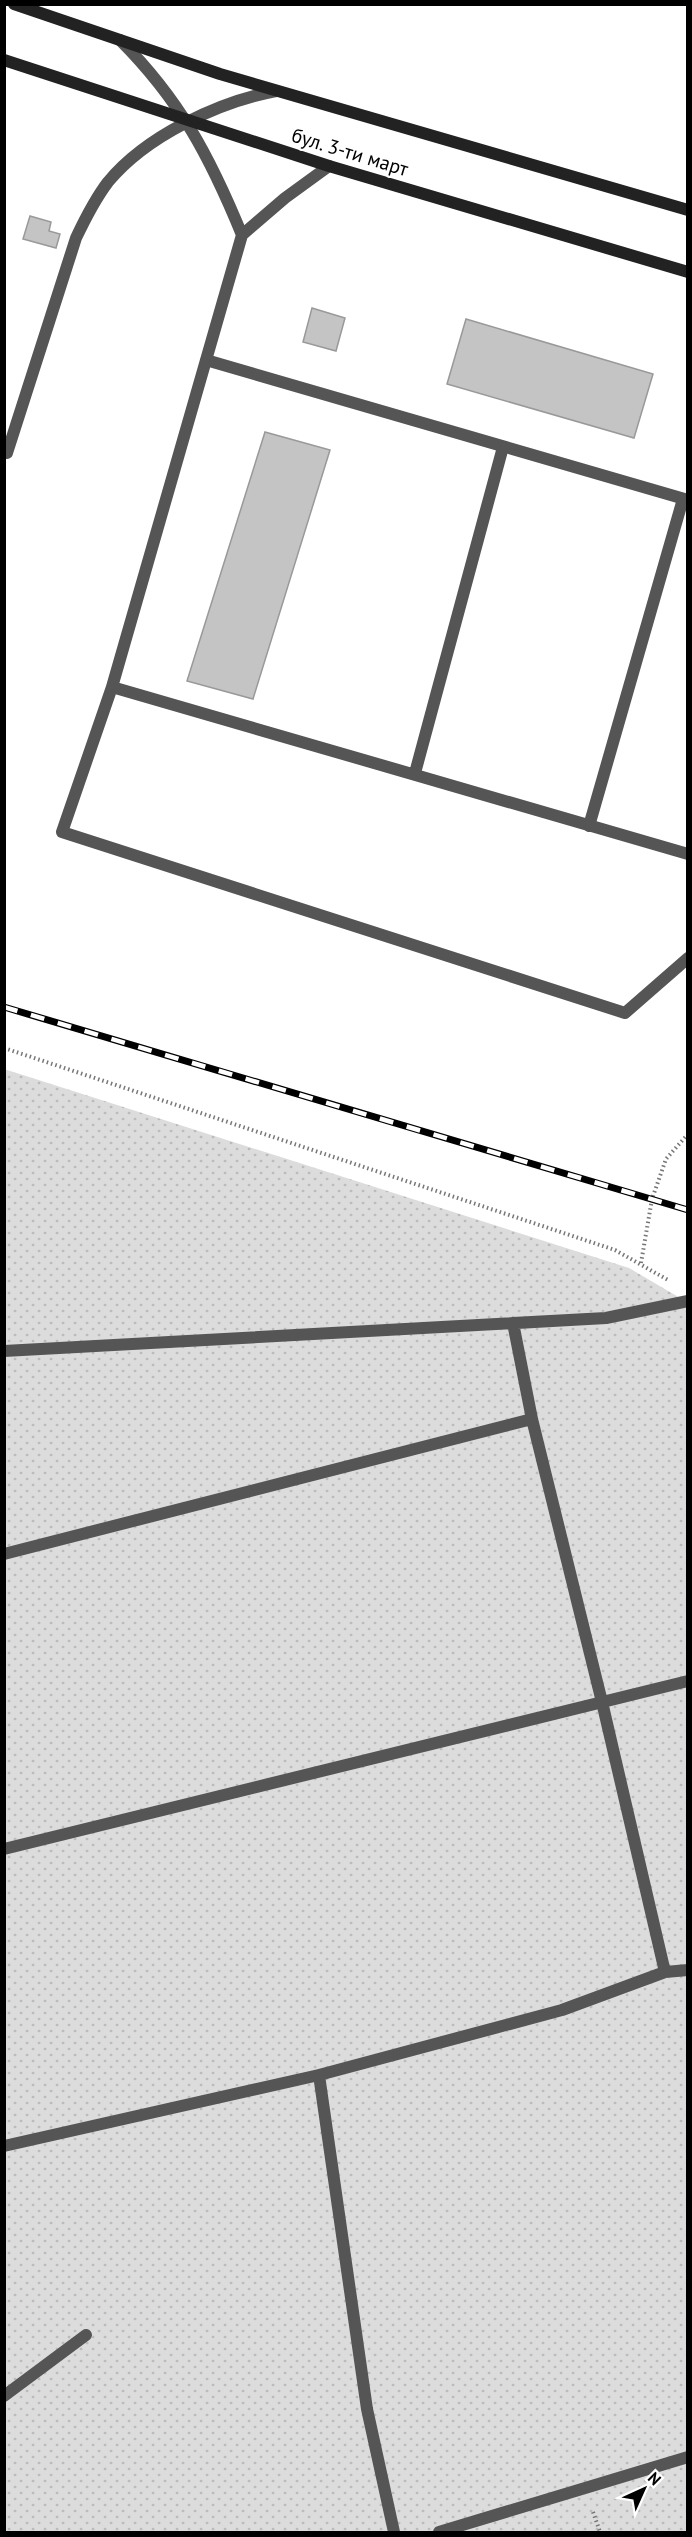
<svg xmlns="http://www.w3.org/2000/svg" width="692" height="2537" viewBox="0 0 692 2537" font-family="'PT Sans',sans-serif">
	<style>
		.garden { fill: url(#garden-dots) }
		.building { fill: #c4c4c4; stroke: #999; stroke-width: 1.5 }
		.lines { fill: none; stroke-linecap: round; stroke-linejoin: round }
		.path { stroke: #777; stroke-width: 4; stroke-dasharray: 1.5 3; stroke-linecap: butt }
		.lane { stroke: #555; stroke-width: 12 }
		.street { stroke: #555; stroke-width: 12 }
		.secondary { stroke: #222; stroke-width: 12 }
		.rail-casing { stroke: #000; stroke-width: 7 }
		.rail { stroke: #fff; stroke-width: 4.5; stroke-dasharray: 14; stroke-linecap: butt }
		.labels { text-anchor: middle; stroke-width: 4.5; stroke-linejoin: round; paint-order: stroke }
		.street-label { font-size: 20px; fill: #000; stroke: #fff }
	</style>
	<defs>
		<pattern id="garden-dots" width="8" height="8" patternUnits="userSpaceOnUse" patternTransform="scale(1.5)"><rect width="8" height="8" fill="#dcdcdc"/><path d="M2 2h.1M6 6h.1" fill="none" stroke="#bbb" stroke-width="1.8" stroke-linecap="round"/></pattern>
	</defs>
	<rect width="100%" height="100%" fill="#fff"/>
	<path class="garden" d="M 4,1069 L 629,1268 L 687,1302 L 687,2532 L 5,2532 Z"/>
	<path class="building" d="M 30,216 L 51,222 L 49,231 L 60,234 L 56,248 L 23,239 Z
		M 312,308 L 345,318 L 336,351 L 303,342 Z
		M 466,319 L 653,374 L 634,438 L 447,384 Z
		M 265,432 L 330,450 L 253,699 L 187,681 Z"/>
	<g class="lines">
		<path class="path" d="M 4,1048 L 615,1250 L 668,1280
			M 641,1263 L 652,1199 L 666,1159 L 688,1134
			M 593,2512 L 600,2532"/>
		<path class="lane" d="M 120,40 C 180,100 210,157 242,235
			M 329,166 L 285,198 L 242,235 L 112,687 L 688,854
			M 206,360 L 688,500
			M 4,452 L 7,453 L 76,238 C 85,219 95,199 108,182 C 146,136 218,102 276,91
			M 112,687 L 62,832 L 625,1013 L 688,958
			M 415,773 L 503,447
			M 589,826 L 683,499"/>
		<path class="street" d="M 513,1323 L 532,1419 L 602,1702 L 665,1972
			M 4,1351 L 606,1318 L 688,1301
			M 4,1554 L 532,1419
			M 4,1849 L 688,1681
			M 319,2075 L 367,2409 L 394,2532
			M 4,2146 L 319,2075 L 562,2010 L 665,1972 L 688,1970
			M 4,2396 L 86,2335
			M 439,2532 L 688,2457"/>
		<path class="secondary" d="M 14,4 L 220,74 L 688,210
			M 4,60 L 329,166 L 688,272"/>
		<g class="rail-casing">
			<path id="rail" d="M 4,1007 L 688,1210"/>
		</g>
		<use href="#rail" class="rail"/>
	</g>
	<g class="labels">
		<g class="street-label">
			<text transform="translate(350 152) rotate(17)" y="7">бул. 3-ти март</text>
		</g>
	</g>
	<rect width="692" height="2537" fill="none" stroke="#000000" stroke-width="12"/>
	<g transform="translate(644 2489) rotate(45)" stroke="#ffffff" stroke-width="4.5" paint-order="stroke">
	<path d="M0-4.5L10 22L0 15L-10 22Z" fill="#000000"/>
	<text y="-9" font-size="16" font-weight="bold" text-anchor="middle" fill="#000000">N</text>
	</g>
</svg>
